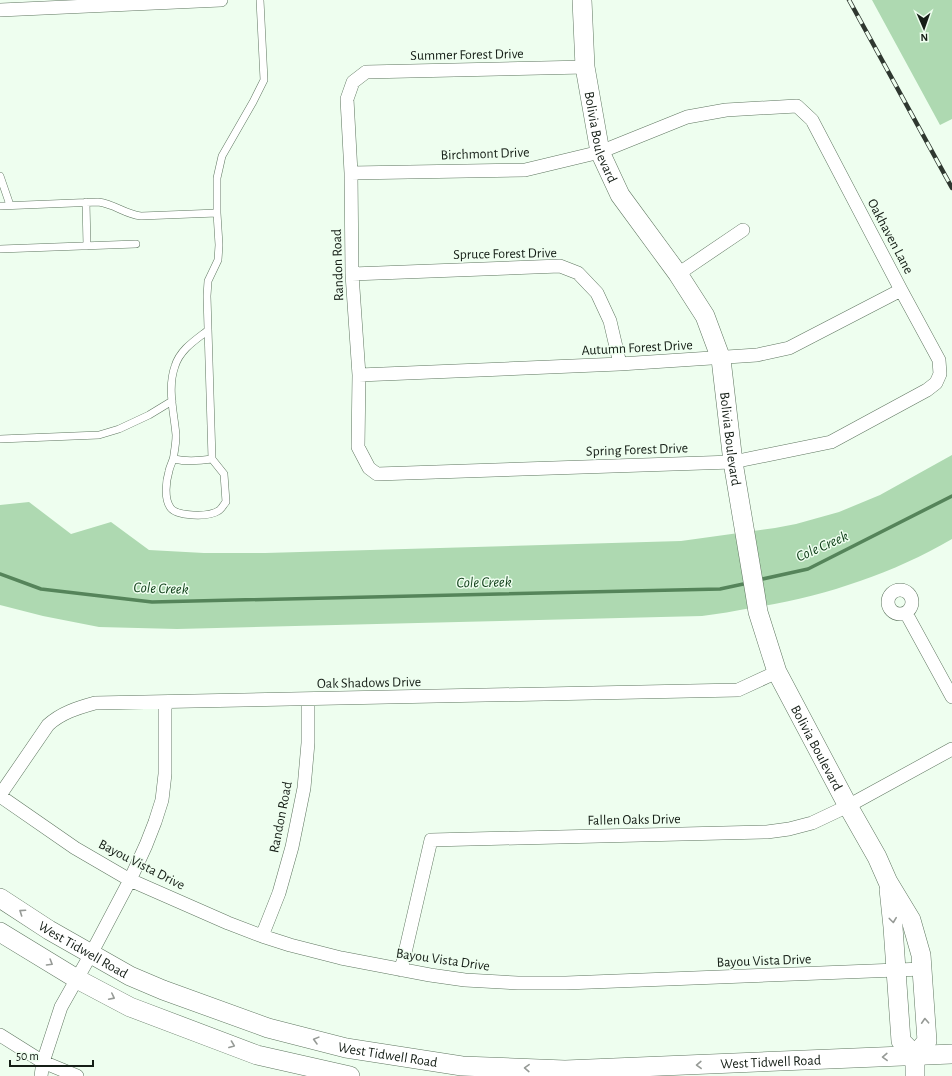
<svg xmlns="http://www.w3.org/2000/svg" width="952" height="1076" viewBox="0 0 952 1076" font-family="'Alegreya Sans',sans-serif">
	<style>
		.green { fill: #aed9b1 }
		.lines { fill: none; stroke-linecap: round; stroke-linejoin: round }
		.stream { stroke: #55845a; stroke-width: 3.5 }
		.lane-casing { stroke: #5f7660; stroke-width: 8 }
		.street-casing { stroke: #5f7660; stroke-width: 14 }
		.secondary-casing { stroke: #5f7660; stroke-width: 20 }
		.lane { stroke: #fff; stroke-width: 7 }
		.street { stroke: #fff; stroke-width: 13 }
		.secondary { stroke: #fff; stroke-width: 19 }
		.rail-casing { stroke: #2f3830; stroke-width: 4.5 }
		.rail { stroke: #eefeef; stroke-width: 3; stroke-dasharray: 9; stroke-linecap: butt }
		.oneway { stroke: #969a96 }
		.labels { text-anchor: middle; stroke-width: 3; stroke-linejoin: round; paint-order: stroke }
		.street-label { font-size: 14px; fill: #151e16; stroke: #eefeef }
		.water-label { font-size: 15px; font-style: italic; fill: #0e3d17; stroke: #eefeef }
	</style>
	<rect width="100%" height="100%" fill="#eefeef"/>
	<path class="green" d="M 872,0 L 952,0 L 952,119 L 940,125 Z
		M 952,455 L 952,539 C 890,575 822,597 751,608 C 734,611 719,614 702,616 L 177,629 L 99,627 L 43,616 L 0,605 L 0,505 L 29,502 L 71,534 L 111,522 L 149,550 L 204,553 L 265,553 L 681,541 L 775,528 L 796,524 L 839,512 L 880,495 Z"/>
	<g class="lines">
		<path class="stream" d="M 0,574 L 41,589 L 152,602 L 720,589 L 748,583
			M 758,580 L 808,569 L 952,496"/>
		<g class="lane-casing">
			<path id="lane" d="M 0,176 L 10,205
				M 86,202 L 87,246
				M 0,206 L 98,202 C 115,204 124,214 141,216 L 217,213
				M 0,249 L 136,244
				M 207,331 C 194,341 180,350 175,366 C 167,388 174,412 176,435 C 176,441 175,448 174,454 C 174,460 170,465 169,471 C 166,481 164,498 170,507 C 176,517 209,517 218,511 C 221,510 224,504 226,502 L 224,474 L 212,459 L 207,296 L 208,281 L 218,260 L 219,245 L 217,213 L 217,178 L 222,156 L 253,102 L 264,80 L 260,0
				M 0,439 L 99,435 L 119,429 L 149,415 L 172,401
				M 174,459 C 187,462 199,461 212,459"/>
		</g>
		<g class="street-casing">
			<path id="street" d="M 0,10 L 221,0
				M 351,173 L 525,170 L 600,152 L 687,117 L 726,110 L 797,106 L 812,120 L 901,290 L 939,360 L 940,374 L 936,383 L 927,390 L 831,442 L 733,462 L 377,474 L 369,468 L 358,447 L 359,375 L 352,274 L 351,173 L 347,99 L 353,82 L 366,72 L 585,67
				M 352,274 L 560,266 L 578,273 L 597,293 L 610,321 L 620,364
				M 678,274 L 743,230
				M 359,375 L 620,364 L 757,355 L 789,348 L 901,290
				M888 602a12 12 0 1 1 24 0a12 12 0 1 1-24 0Z
				M 906,613 L 952,697
				M 0,795 L 48,725 C 61,713 77,708 95,703 L 738,690 L 777,672
				M 0,796 L 75,848 L 130,880 L 228,923 L 262,936 L 290,945 L 341,958 L 430,975 L 465,980 L 518,983 L 566,983 L 923,969
				M 262,936 L 279,893 L 292,847 L 304,788 L 308,743 L 308,699
				M 401,970 L 431,840 L 767,832 L 789,829 L 812,823 L 848,806 L 952,749
				M 0,1035 L 43,1062 L 77,1076
				M 41,1076 L 43,1062 L 61,1007 L 91,954 L 130,880 L 146,845 L 155,822 L 162,800 L 165,774 L 165,702"/>
		</g>
		<g class="secondary-casing">
			<g id="secondary">
				<path id="s1" d="M 582,0 L 585,67 L 600,152 L 620,195 L 678,274 L 705,316 L 721,359 L 733,462 L 755,593 L 758,612 L 777,672 L 848,806 L 877,857 L 888,882 L 911,920 L 921,955 L 927,1041 L 915,1055"/>
				<path d="M 889,889 L 893,927 L 901,1041 L 915,1055 L 915,1076"/>
				<path id="s2" d="M 0,898 L 49,930 L 130,976 L 163,990 L 268,1028 L 346,1048 L 462,1066 L 565,1070 L 952,1054"/>
				<path d="M 0,932 L 77,979 L 130,1007 L 257,1055 L 350,1076"/>
			</g>
		</g>
		<use href="#lane" class="lane"/>
		<use href="#street" class="street"/>
		<use href="#secondary" class="secondary"/>
		<g class="rail-casing">
			<path id="rail" d="M 849,0 L 952,188"/>
		</g>
		<use href="#rail" class="rail"/>
	</g>
	<defs><path id="oneway-chevron" d="M-2-3.5L2.5 0L-2 3.5" fill="none" stroke-width="1.6" stroke-linecap="round" stroke-linejoin="round"/></defs>
	<g class="oneway">
		<use href="#oneway-chevron" transform="translate(22 912) rotate(-146)"/>
		<use href="#oneway-chevron" transform="translate(893 920) rotate(83)"/>
		<use href="#oneway-chevron" transform="translate(50 963) rotate(31)"/>
		<use href="#oneway-chevron" transform="translate(112 997) rotate(27)"/>
		<use href="#oneway-chevron" transform="translate(925 1021) rotate(-93)"/>
		<use href="#oneway-chevron" transform="translate(316 1040) rotate(-165)"/>
		<use href="#oneway-chevron" transform="translate(232 1045) rotate(21)"/>
		<use href="#oneway-chevron" transform="translate(885 1057) rotate(178)"/>
		<use href="#oneway-chevron" transform="translate(699 1065) rotate(178)"/>
		<use href="#oneway-chevron" transform="translate(527 1068) rotate(-178)"/>
	</g>
	<g class="labels">
		<g class="street-label">
			<text transform="translate(467 54) rotate(-1)" y="5">Summer Forest Drive</text>
			<text dy="5" stroke="none"><textPath href="#s1" startOffset="139">Bolivia Boulevard</textPath></text>
			<text transform="translate(485 153) rotate(-2)" y="5">Birchmont Drive</text>
			<text transform="translate(891 236) rotate(62)" y="5">Oakhaven Lane</text>
			<text transform="translate(505 253) rotate(-1)" y="5">Spruce Forest Drive</text>
			<text transform="translate(337 265) rotate(-92)" y="5">Randon Road</text>
			<text transform="translate(637 347) rotate(-3)" y="5">Autumn Forest Drive</text>
			<text dy="5" stroke="none"><textPath href="#s1" startOffset="475">Bolivia Boulevard</textPath></text>
			<text transform="translate(637 449) rotate(-2)" y="5">Spring Forest Drive</text>
			<text transform="translate(369 682) rotate(-1)" y="5">Oak Shadows Drive</text>
			<text dy="5" stroke="none"><textPath href="#s1" startOffset="799">Bolivia Boulevard</textPath></text>
			<text transform="translate(280 817) rotate(-79)" y="5">Randon Road</text>
			<text transform="translate(634 819) rotate(-1)" y="5">Fallen Oaks Drive</text>
			<text transform="translate(142 864) rotate(27)" y="5">Bayou Vista Drive</text>
			<text dy="5" stroke="none"><textPath href="#s2" startOffset="98">West Tidwell Road</textPath></text>
			<text transform="translate(443 959) rotate(8)" y="5">Bayou Vista Drive</text>
			<text transform="translate(764 960) rotate(-2)" y="5">Bayou Vista Drive</text>
			<text dy="5" stroke="none"><textPath href="#s2" startOffset="422">West Tidwell Road</textPath></text>
			<text dy="5" stroke="none"><textPath href="#s2" startOffset="806">West Tidwell Road</textPath></text>
		</g>
		<g class="water-label">
			<text transform="translate(822 546) rotate(-24)" y="5">Cole Creek</text>
			<text transform="translate(484 582) rotate(-1)" y="5">Cole Creek</text>
			<text transform="translate(161 588) rotate(2)" y="5">Cole Creek</text>
		</g>
	</g>
	<g transform="translate(924 28) rotate(178)" stroke="#eefeef" stroke-width="3" paint-order="stroke">
	<path d="M0-3L7 15L0 10L-7 15Z" fill="#151e16"/>
	<text y="-6" font-size="11" font-weight="bold" text-anchor="middle" fill="#151e16">N</text>
	</g>
	<path d="M10 1060v6h83v-6" fill="none" stroke="#151e16" stroke-width="2"/>
	<text x="16" y="1060" font-size="12" fill="#151e16" stroke="#eefeef" stroke-width="3" paint-order="stroke">50 m</text>
</svg>
